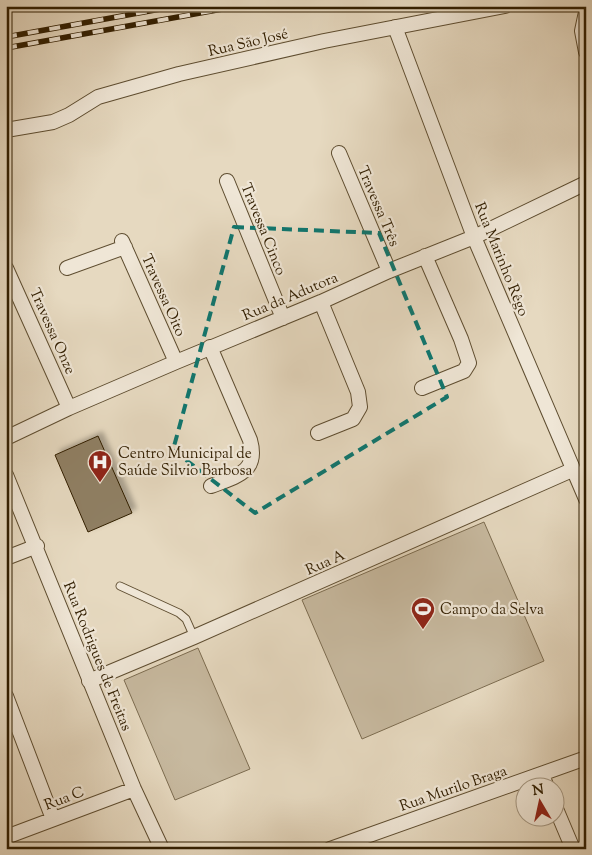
<svg xmlns="http://www.w3.org/2000/svg" width="592" height="855" viewBox="0 0 592 855" font-family="'Sorts Mill Goudy',serif">
	<style>
		.grass { fill: #c7b99f; stroke: #7c6c50 }
		.building { fill: #8f7f64; stroke: #311e00; filter: url(#shadow) }
		.lines { fill: none; stroke-linecap: round; stroke-linejoin: round }
		.lane-casing { stroke: #5e4d30; stroke-width: 9 }
		.street-casing { stroke: #5e4d30; stroke-width: 16 }
		.lane { stroke: #efe6d6; stroke-width: 7 }
		.street { stroke: #efe6d6; stroke-width: 14 }
		.rail-casing { stroke: #311e00; stroke-width: 5.5 }
		.rail { stroke: #efe6d6; stroke-width: 4; stroke-dasharray: 11; stroke-linecap: butt }
		.marked { fill: none; stroke: #0f766e; stroke-width: 4; stroke-dasharray: 10 6; stroke-linejoin: round }
		.labels { text-anchor: middle; stroke-width: 4.5; stroke-linejoin: round; paint-order: stroke }
		.street-label { font-size: 15px; fill: #311e00; stroke: #efe6d6 }
		.poi-label { font-size: 15px; fill: #311e00; stroke: #efe6d6; text-anchor: start }
	</style>
	<defs>
		<filter id="shadow"><feDropShadow dx="4.5" dy="-4.5" stdDeviation="2.5" flood-color="#0004"/></filter>
	</defs>
	<rect width="100%" height="100%" fill="#e6d9c0"/>
	<filter id="stains"><feTurbulence type="fractalNoise" baseFrequency=".004" numOctaves="4"/><feColorMatrix values="0 0 0 0 .2 0 0 0 0 .09 0 0 0 0 .02 0 0 0 .5 -.17"/></filter>
	<radialGradient id="worn" r=".72"><stop offset=".6" stop-color="#630" stop-opacity="0"/><stop offset="1" stop-color="#630" stop-opacity=".3"/></radialGradient>
	<path class="grass" d="M 484,522 L 544,661 L 362,739 L 302,600 Z
		M 198,648 L 250,769 L 175,800 L 124,680 Z"/>
	<path class="building" d="M 98,436 L 132,513 L 88,532 L 55,455 Z"/>
	<g class="lines">
		<g class="lane-casing">
			<path id="lane" d="M 120,586 L 179,613 L 186,619 L 194,637"/>
		</g>
		<g class="street-casing">
			<path id="street" d="M 586,12 L 582,31 L 586,52
				M 395,27 L 474,237 L 586,499
				M 6,130 L 53,122 L 69,115 L 98,97 L 179,74 L 324,41 L 505,6
				M 339,153 L 389,271
				M 227,181 L 283,318
				M 122,241 L 176,362
				M 6,268 L 69,408
				M 67,268 L 125,247
				M 210,347 L 250,440 C 259,472 237,476 211,486
				M 422,388 L 464,371 L 469,363 L 461,339 L 425,256
				M 318,433 L 353,419 L 360,407 L 358,392 L 321,302
				M 6,438 L 69,408 L 176,362 L 321,302 L 389,271 L 474,237 L 586,183
				M 6,475 L 134,789 L 162,849
				M 6,558 L 37,546
				M 89,681 L 194,637 L 572,470
				M 6,696 L 53,819
				M 542,774 L 547,788
				M 554,804 L 573,849
				M 6,837 L 134,789
				M 330,849 L 586,758"/>
		</g>
		<use href="#lane" class="lane"/>
		<use href="#street" class="street"/>
		<g class="rail-casing">
			<path id="rail" d="M 6,37 L 177,6
				M 6,48 L 239,6"/>
		</g>
		<use href="#rail" class="rail"/>
	</g>
	<path class="marked" d="M 234,227 L 379,233 L 447,397 L 255,513 L 173,450 Z"/>
	<defs>
		<g id="hospital-pin" transform="scale(1.25)"><path d="M0 17L-7.5 6A9.5 9.5 0 1 1 7.5 6Z" fill="#8f2418" stroke="#efe6d6"/><path d="M-5-5h3v3.5h4V-5h3V5h-3V1.5h-4V5h-3Z" fill="#fff"/></g>
		<g id="stadium-pin" transform="scale(1.25)"><path d="M0 17L-7.5 6A9.5 9.5 0 1 1 7.5 6Z" fill="#8f2418" stroke="#efe6d6"/><path d="M0-5a6.5 5 0 1 0 0 10a6.5 5 0 1 0 0-10ZM-3.5-1.8h7v3.6h-7Z" fill="#fff"/></g>
	</defs>
	<g fill-rule="evenodd">
		<use href="#hospital-pin" x="100" y="462"/>
		<use href="#stadium-pin" x="423" y="609"/>
	</g>
	<g class="labels">
		<g class="street-label">
			<text transform="translate(248 42) rotate(-13)" y="5">Rua São José</text>
			<text transform="translate(379 206) rotate(67)" y="5">Travessa Três</text>
			<text transform="translate(264 229) rotate(68)" y="5">Travessa Cinco</text>
			<text transform="translate(502 259) rotate(68)" y="5">Rua Marinho Rêgo</text>
			<text transform="translate(164 295) rotate(66)" y="5">Travessa Oito</text>
			<text transform="translate(290 296) rotate(-23)" y="5">Rua da Adutora</text>
			<text transform="translate(53 331) rotate(66)" y="5">Travessa Onze</text>
			<text transform="translate(325 562) rotate(-24)" y="5">Rua A</text>
			<text transform="translate(98 656) rotate(68)" y="5">Rua Rodrigues de Freitas</text>
			<text transform="translate(453 788) rotate(-19)" y="5">Rua Murilo Braga</text>
			<text transform="translate(64 798) rotate(-21)" y="5">Rua C</text>
		</g>
		<g class="poi-label">
			<text x="118" y="458">Centro Municipal de<tspan x="118" dy="17">Saúde Silvio Barbosa</tspan></text>
			<text x="440" y="614">Campo da Selva</text>
		</g>
	</g>
	<rect width="592" height="855" fill="none" stroke="#e6d9c0" stroke-width="25"/>
	<rect x="8" y="8" width="577" height="840" fill="none" stroke="#311e00" stroke-width="2.5"/>
	<rect x="12" y="12" width="567" height="830" fill="none" stroke="#311e00"/>
	<g transform="translate(540 802) rotate(351)"><circle r="24" fill="#efe6d6" stroke="#a39680"/>
	<path d="M0-4L9 19L0 12L-9 19Z" fill="#8f2418"/>
	<text y="-8" font-size="14" font-weight="bold" text-anchor="middle" fill="#311e00">N</text>
	</g>
	<rect width="100%" height="100%" filter="url(#stains)"/>
	<rect width="100%" height="100%" fill="url(#worn)"/>
</svg>
